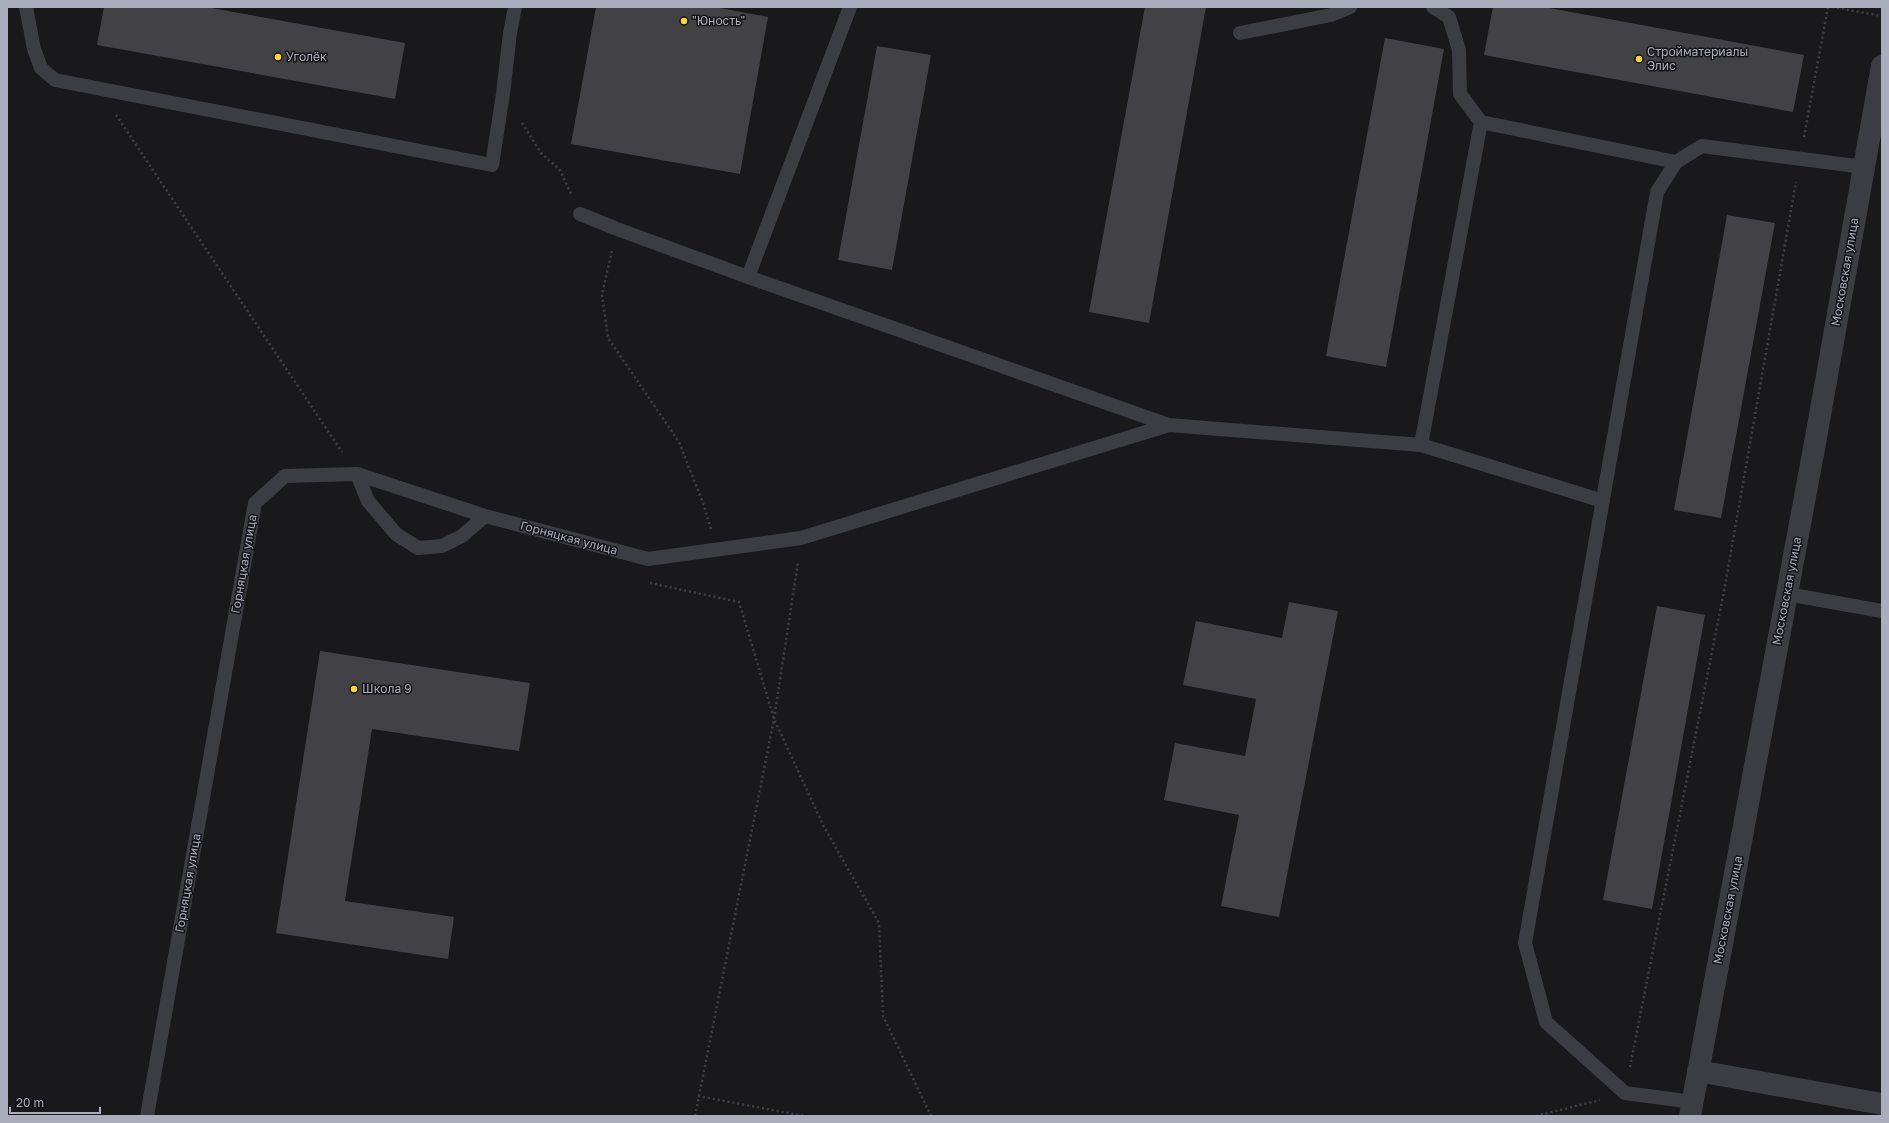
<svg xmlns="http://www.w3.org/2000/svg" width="1889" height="1123" viewBox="0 0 1889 1123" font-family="'Golos Text',sans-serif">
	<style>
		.building { fill: #414146 }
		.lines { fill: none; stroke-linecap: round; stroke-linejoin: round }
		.path { stroke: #404148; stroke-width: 2.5; stroke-dasharray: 2 3; stroke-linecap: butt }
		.service { stroke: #3c3c43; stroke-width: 14 }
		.minor { stroke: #3c3c43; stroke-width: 22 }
		.poi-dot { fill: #fed72e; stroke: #141417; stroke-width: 1.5 }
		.labels { text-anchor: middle; stroke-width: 3; stroke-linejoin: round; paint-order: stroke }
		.poi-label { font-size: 12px; fill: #abadbc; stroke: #141417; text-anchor: start }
		.street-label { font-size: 12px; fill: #abadbc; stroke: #141417 }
	</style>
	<rect width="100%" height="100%" fill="#19191c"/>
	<path class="building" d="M 104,7 L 206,7 L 405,43 L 395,99 L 97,45 Z
		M 596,7 L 715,7 L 768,17 L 740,174 L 571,144 Z
		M 1145,7 L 1206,7 L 1149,323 L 1089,312 Z
		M 1493,7 L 1544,7 L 1804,55 L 1793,112 L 1484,55 Z
		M 1385,38 L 1444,49 L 1386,367 L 1326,356 Z
		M 877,46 L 931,55 L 892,270 L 838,260 Z
		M 1727,215 L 1775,223 L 1721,518 L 1674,510 Z
		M 1289,602 L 1338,611 L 1279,917 L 1221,906 L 1239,815 L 1164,800 L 1175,743 L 1245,756 L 1256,699 L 1183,685 L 1196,621 L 1282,638 Z
		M 1657,606 L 1705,615 L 1652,909 L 1603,900 Z
		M 320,651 L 530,683 L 519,751 L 372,729 L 345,901 L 454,917 L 448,959 L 276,933 Z"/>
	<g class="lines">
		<path class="path" d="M 1832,7 L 1882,16
			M 116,115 L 342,452
			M 522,123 L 541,153 L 560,170 L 571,194
			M 1804,137 L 1828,7
			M 612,251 L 602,294 L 608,338 L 679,442 L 703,503 L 711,529
			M 650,583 L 739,602 L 774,719 L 824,827 L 879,923 L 883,1016 L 931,1116
			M 1630,1067 L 1724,591 L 1796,182
			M 698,1096 L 804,1116
			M 695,1116 L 774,719 L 798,562
			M 1536,1116 L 1600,1100"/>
		<path class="service" d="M 26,7 L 34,49 L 41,68 L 55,80 L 492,165 L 503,94 L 510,33 L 515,7
			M 1433,7 L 1449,17 L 1459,50 L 1460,94 L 1481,122 L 1676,162
			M 1240,33 L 1331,15 L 1350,7
			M 580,214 L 617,229 L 748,277 L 850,7
			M 748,277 L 1169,425 L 1421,445 L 1481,122
			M 1421,445 L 1603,501
			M 357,474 L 368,501 L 396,534 L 418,548 L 442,546 L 462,536 L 485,516
			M 1787,594 L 1882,611
			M 1693,1102 L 1625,1093 L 1546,1022 L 1525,943 L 1657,192 L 1676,162 L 1702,146 L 1864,167
			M 147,1116 L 255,503 L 285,476 L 357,474 L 485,516 L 648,559 L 801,538 L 1169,425"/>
		<path class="minor" d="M 1698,1071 L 1882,1104
			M 1690,1116 L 1815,443 L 1882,66"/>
	</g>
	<g class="poi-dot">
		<circle cx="684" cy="21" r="4"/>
		<circle cx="278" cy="57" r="4"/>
		<circle cx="1639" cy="59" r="4"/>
		<circle cx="354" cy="689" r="4"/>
	</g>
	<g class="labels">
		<g class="poi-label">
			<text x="692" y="25">"Юность"</text>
			<text x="1647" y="56">Стройматериалы<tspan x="1647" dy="14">Элис</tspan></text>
			<text x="286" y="61">Уголёк</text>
			<text x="362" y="693">Школа 9</text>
		</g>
		<g class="street-label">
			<text transform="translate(1845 272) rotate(-80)" y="4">Московская улица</text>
			<text transform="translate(569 538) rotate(15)" y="4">Горняцкая улица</text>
			<text transform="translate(244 564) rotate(-80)" y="4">Горняцкая улица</text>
			<text transform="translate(1787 591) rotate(-79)" y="4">Московская улица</text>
			<text transform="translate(188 883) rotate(-80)" y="4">Горняцкая улица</text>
			<text transform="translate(1728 910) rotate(-79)" y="4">Московская улица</text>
		</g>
	</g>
	<rect width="1889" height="1123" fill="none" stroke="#abadbc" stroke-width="16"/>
	<path d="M10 1107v6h90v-6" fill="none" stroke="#abadbc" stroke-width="2"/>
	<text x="16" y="1107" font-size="12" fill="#abadbc" stroke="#141417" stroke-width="3" paint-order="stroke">20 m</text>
</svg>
